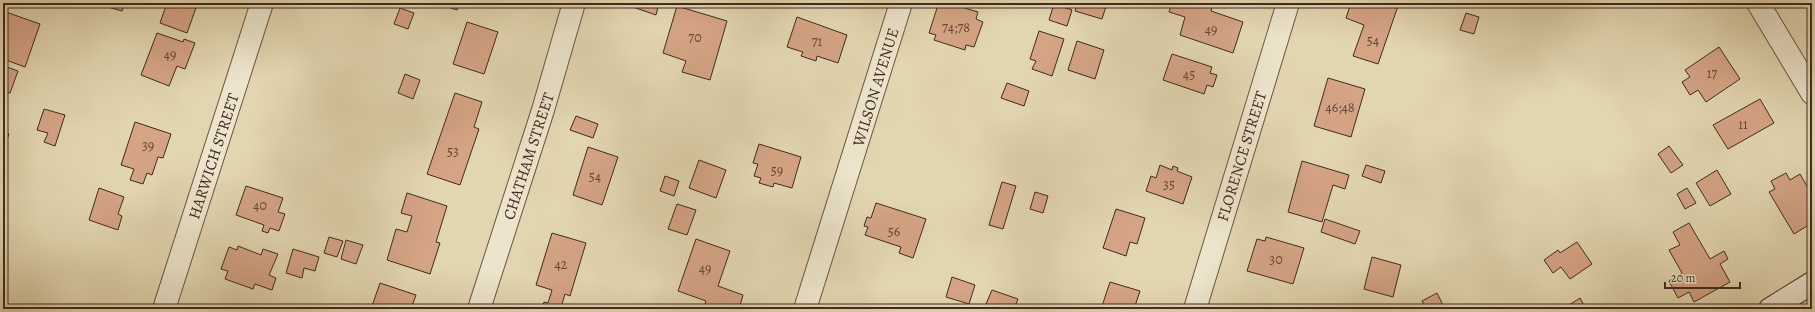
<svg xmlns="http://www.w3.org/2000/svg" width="1815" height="312" viewBox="0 0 1815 312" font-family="Alegreya,serif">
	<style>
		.building { fill: #d4a485; stroke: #412a1f }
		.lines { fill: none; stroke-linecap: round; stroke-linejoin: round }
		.minor-casing { stroke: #695543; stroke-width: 24 }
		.secondary-casing { stroke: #412a1f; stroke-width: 24 }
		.minor { stroke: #ece4cc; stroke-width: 22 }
		.secondary { stroke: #ece4cc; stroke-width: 22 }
		.labels { text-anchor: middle; stroke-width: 3; stroke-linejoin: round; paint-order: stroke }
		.number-label { font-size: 14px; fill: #664838 }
		.street-label { font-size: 16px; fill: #412a1f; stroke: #ece4cc }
	</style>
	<rect width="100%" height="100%" fill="#e2d6b0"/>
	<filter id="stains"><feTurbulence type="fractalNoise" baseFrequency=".005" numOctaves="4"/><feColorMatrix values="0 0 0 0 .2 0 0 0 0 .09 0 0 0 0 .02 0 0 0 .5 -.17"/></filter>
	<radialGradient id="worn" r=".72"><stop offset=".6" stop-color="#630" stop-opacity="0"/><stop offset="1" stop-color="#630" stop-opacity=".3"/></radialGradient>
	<path class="building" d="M 109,3 L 125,3 L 122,11 L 108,7 Z
		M 167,3 L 190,3 L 197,5 L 187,33 L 160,23 Z
		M 436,3 L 459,3 L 457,10 Z
		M 631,3 L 659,3 L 656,15 L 630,6 Z
		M 948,3 L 978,12 L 976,19 L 983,22 L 974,47 L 966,45 L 965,50 L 934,40 L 936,35 L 929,33 L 938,5 L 946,8 Z
		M 1078,3 L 1107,3 L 1102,19 L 1075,11 Z
		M 1172,3 L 1208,3 L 1213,5 L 1211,11 L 1243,22 L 1233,53 L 1180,35 L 1185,17 L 1169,12 Z
		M 1351,3 L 1399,3 L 1378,64 L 1353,56 L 1364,25 L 1346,18 Z
		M 1465,3 L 1484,3 L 1483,7 Z
		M 1054,4 L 1072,10 L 1067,26 L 1049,20 Z
		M 677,6 L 727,21 L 710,80 L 682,72 L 686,61 L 663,53 Z
		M 400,8 L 414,13 L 408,29 L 394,24 Z
		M 6,12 L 40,24 L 25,67 L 6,60 L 4,66 L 18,71 L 10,93 L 3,91 L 3,21 Z
		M 1466,13 L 1479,17 L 1474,34 L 1460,30 Z
		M 797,17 L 847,35 L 838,63 L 817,56 L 816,61 L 801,56 L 803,52 L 787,47 Z
		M 467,22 L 498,32 L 484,74 L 453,64 Z
		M 1039,31 L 1064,39 L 1052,76 L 1032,69 L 1036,61 L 1030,59 Z
		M 157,33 L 183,42 L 184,39 L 195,43 L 185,69 L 177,66 L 169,86 L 141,75 Z
		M 1077,41 L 1104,50 L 1095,79 L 1068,70 Z
		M 1719,47 L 1740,79 L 1706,102 L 1698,90 L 1690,95 L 1682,82 L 1690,77 L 1685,70 Z
		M 1172,54 L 1212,67 L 1210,73 L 1217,75 L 1213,87 L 1207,85 L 1204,94 L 1163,80 Z
		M 405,74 L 420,80 L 413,99 L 398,93 Z
		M 1328,78 L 1365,89 L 1351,137 L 1314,126 Z
		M 1007,83 L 1029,91 L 1024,106 L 1001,98 Z
		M 455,93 L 482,102 L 474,127 L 479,129 L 460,185 L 427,174 Z
		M 1760,99 L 1774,123 L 1728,149 L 1713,125 Z
		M 44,109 L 65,115 L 55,146 L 44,142 L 48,133 L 37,130 Z
		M 576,116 L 598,124 L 593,138 L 570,130 Z
		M 135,122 L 171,134 L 163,158 L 158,157 L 152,175 L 147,173 L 143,184 L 130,180 L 134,169 L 121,165 Z
		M 3,132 L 9,134 L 6,143 L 3,142 Z
		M 759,144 L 801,157 L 792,188 L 774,183 L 773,187 L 759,183 L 761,178 L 754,176 L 758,164 L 753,163 Z
		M 1669,146 L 1683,165 L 1671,173 L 1658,154 Z
		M 588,147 L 618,157 L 602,205 L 573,195 Z
		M 699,160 L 726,170 L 716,198 L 689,188 Z
		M 1302,161 L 1349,175 L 1345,189 L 1333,185 L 1322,222 L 1288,212 Z
		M 1160,165 L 1172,170 L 1173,166 L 1178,168 L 1177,171 L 1192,177 L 1183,204 L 1146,191 L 1151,176 L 1156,178 Z
		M 1366,165 L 1385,171 L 1381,183 L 1362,176 Z
		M 1717,170 L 1731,194 L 1710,206 L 1696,183 Z
		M 1786,173 L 1790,180 L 1800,174 L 1812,195 L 1812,223 L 1794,234 L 1769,192 L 1775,189 L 1771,181 Z
		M 665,176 L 679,181 L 674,196 L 660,191 Z
		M 1002,182 L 1016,186 L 1003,229 L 989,225 Z
		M 246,186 L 283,198 L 278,212 L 285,214 L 279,231 L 270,228 L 268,233 L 262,231 L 264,225 L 236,215 Z
		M 99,188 L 124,197 L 118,214 L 122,216 L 118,230 L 89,220 Z
		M 1687,188 L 1696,203 L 1685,209 L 1677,194 Z
		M 1035,192 L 1048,196 L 1043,213 L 1030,209 Z
		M 407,193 L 447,206 L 436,242 L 440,243 L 430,274 L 387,260 L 396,229 L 407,232 L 412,216 L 401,213 Z
		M 876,203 L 926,219 L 913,258 L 899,253 L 901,247 L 865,235 L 868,227 L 864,226 L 867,217 L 871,218 Z
		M 677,204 L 696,210 L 687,235 L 668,229 Z
		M 1116,209 L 1145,218 L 1137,244 L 1130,242 L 1126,256 L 1103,248 Z
		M 1325,219 L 1360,231 L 1355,244 L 1321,232 Z
		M 1689,223 L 1710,259 L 1724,251 L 1728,259 L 1720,264 L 1730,282 L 1694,302 L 1689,292 L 1678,298 L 1669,281 L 1682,273 L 1669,250 L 1680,245 L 1673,232 Z
		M 552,233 L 586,243 L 570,296 L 565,294 L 561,307 L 567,309 L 542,309 L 544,302 L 548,303 L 552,290 L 536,285 Z
		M 329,237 L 343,241 L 337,257 L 324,253 Z
		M 1266,237 L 1304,248 L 1293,284 L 1247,271 L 1257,239 L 1265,241 Z
		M 696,239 L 730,251 L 718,286 L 743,295 L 739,309 L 703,309 L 706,301 L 678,291 Z
		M 346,240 L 363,245 L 356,264 L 341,259 Z
		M 1577,242 L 1592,264 L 1570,279 L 1561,267 L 1553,273 L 1544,260 L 1558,250 L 1560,253 Z
		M 238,246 L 261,255 L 263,249 L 278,254 L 269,275 L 276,278 L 272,290 L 255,284 L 253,289 L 225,279 L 228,271 L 221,269 L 229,247 L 237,250 Z
		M 293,249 L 319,257 L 315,271 L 304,268 L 302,278 L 286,273 Z
		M 1372,257 L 1401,265 L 1393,297 L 1364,289 Z
		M 952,277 L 975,285 L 969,304 L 946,297 Z
		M 1110,282 L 1140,291 L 1134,309 L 1101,309 Z
		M 380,283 L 416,295 L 412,306 L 418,309 L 371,309 Z
		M 992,290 L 1018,299 L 1014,309 L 999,309 L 986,304 Z
		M 1437,293 L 1445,309 L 1426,309 L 1422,301 Z
		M 1580,298 L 1586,309 L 1563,309 Z"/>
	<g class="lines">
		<g class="minor-casing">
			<path id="minor" d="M 1758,3 L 1812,93
				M 164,309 L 262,3
				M 479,309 L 543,110 L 574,3
				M 805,309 L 901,3
				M 1195,309 L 1288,3"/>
		</g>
		<g class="secondary-casing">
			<path id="secondary" d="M 1770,309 L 1812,283"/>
		</g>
		<use href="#minor" class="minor"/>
		<use href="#secondary" class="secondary"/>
	</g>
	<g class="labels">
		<g class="number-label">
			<text x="956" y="32">74;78</text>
			<text x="1211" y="34">49</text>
			<text x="695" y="42">70</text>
			<text x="1373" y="45">54</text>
			<text x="817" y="46">71</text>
			<text x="170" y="59">49</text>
			<text x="1712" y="78">17</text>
			<text x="1189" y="79">45</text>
			<text x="1340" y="112">46;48</text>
			<text x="1743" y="129">11</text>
			<text x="148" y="150">39</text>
			<text x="453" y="156">53</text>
			<text x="777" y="175">59</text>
			<text x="595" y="181">54</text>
			<text x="1169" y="189">35</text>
			<text x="260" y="210">40</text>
			<text x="894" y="236">56</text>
			<text x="1276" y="264">30</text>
			<text x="561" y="269">42</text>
			<text x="705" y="273">49</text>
		</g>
		<g class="street-label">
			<text transform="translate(875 87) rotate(-73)" y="6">WILSON AVENUE</text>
			<text transform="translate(213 156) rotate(-72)" y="6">HARWICH STREET</text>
			<text transform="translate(528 156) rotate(-72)" y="6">CHATHAM STREET</text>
			<text transform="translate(1241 156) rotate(-73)" y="6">FLORENCE STREET</text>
		</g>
	</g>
	<rect width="1815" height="312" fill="none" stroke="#e2d6b0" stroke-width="16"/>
	<rect x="4" y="4" width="1807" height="304" fill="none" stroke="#412a1f" stroke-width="2"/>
	<rect x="8" y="8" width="1799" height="296" fill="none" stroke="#412a1f"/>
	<path d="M1665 282v6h75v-6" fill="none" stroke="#412a1f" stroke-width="2"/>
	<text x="1671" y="282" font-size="12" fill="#412a1f" stroke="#ece4cc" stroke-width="3" paint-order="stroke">20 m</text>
	<rect width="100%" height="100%" filter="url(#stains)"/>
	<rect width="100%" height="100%" fill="url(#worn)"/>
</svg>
